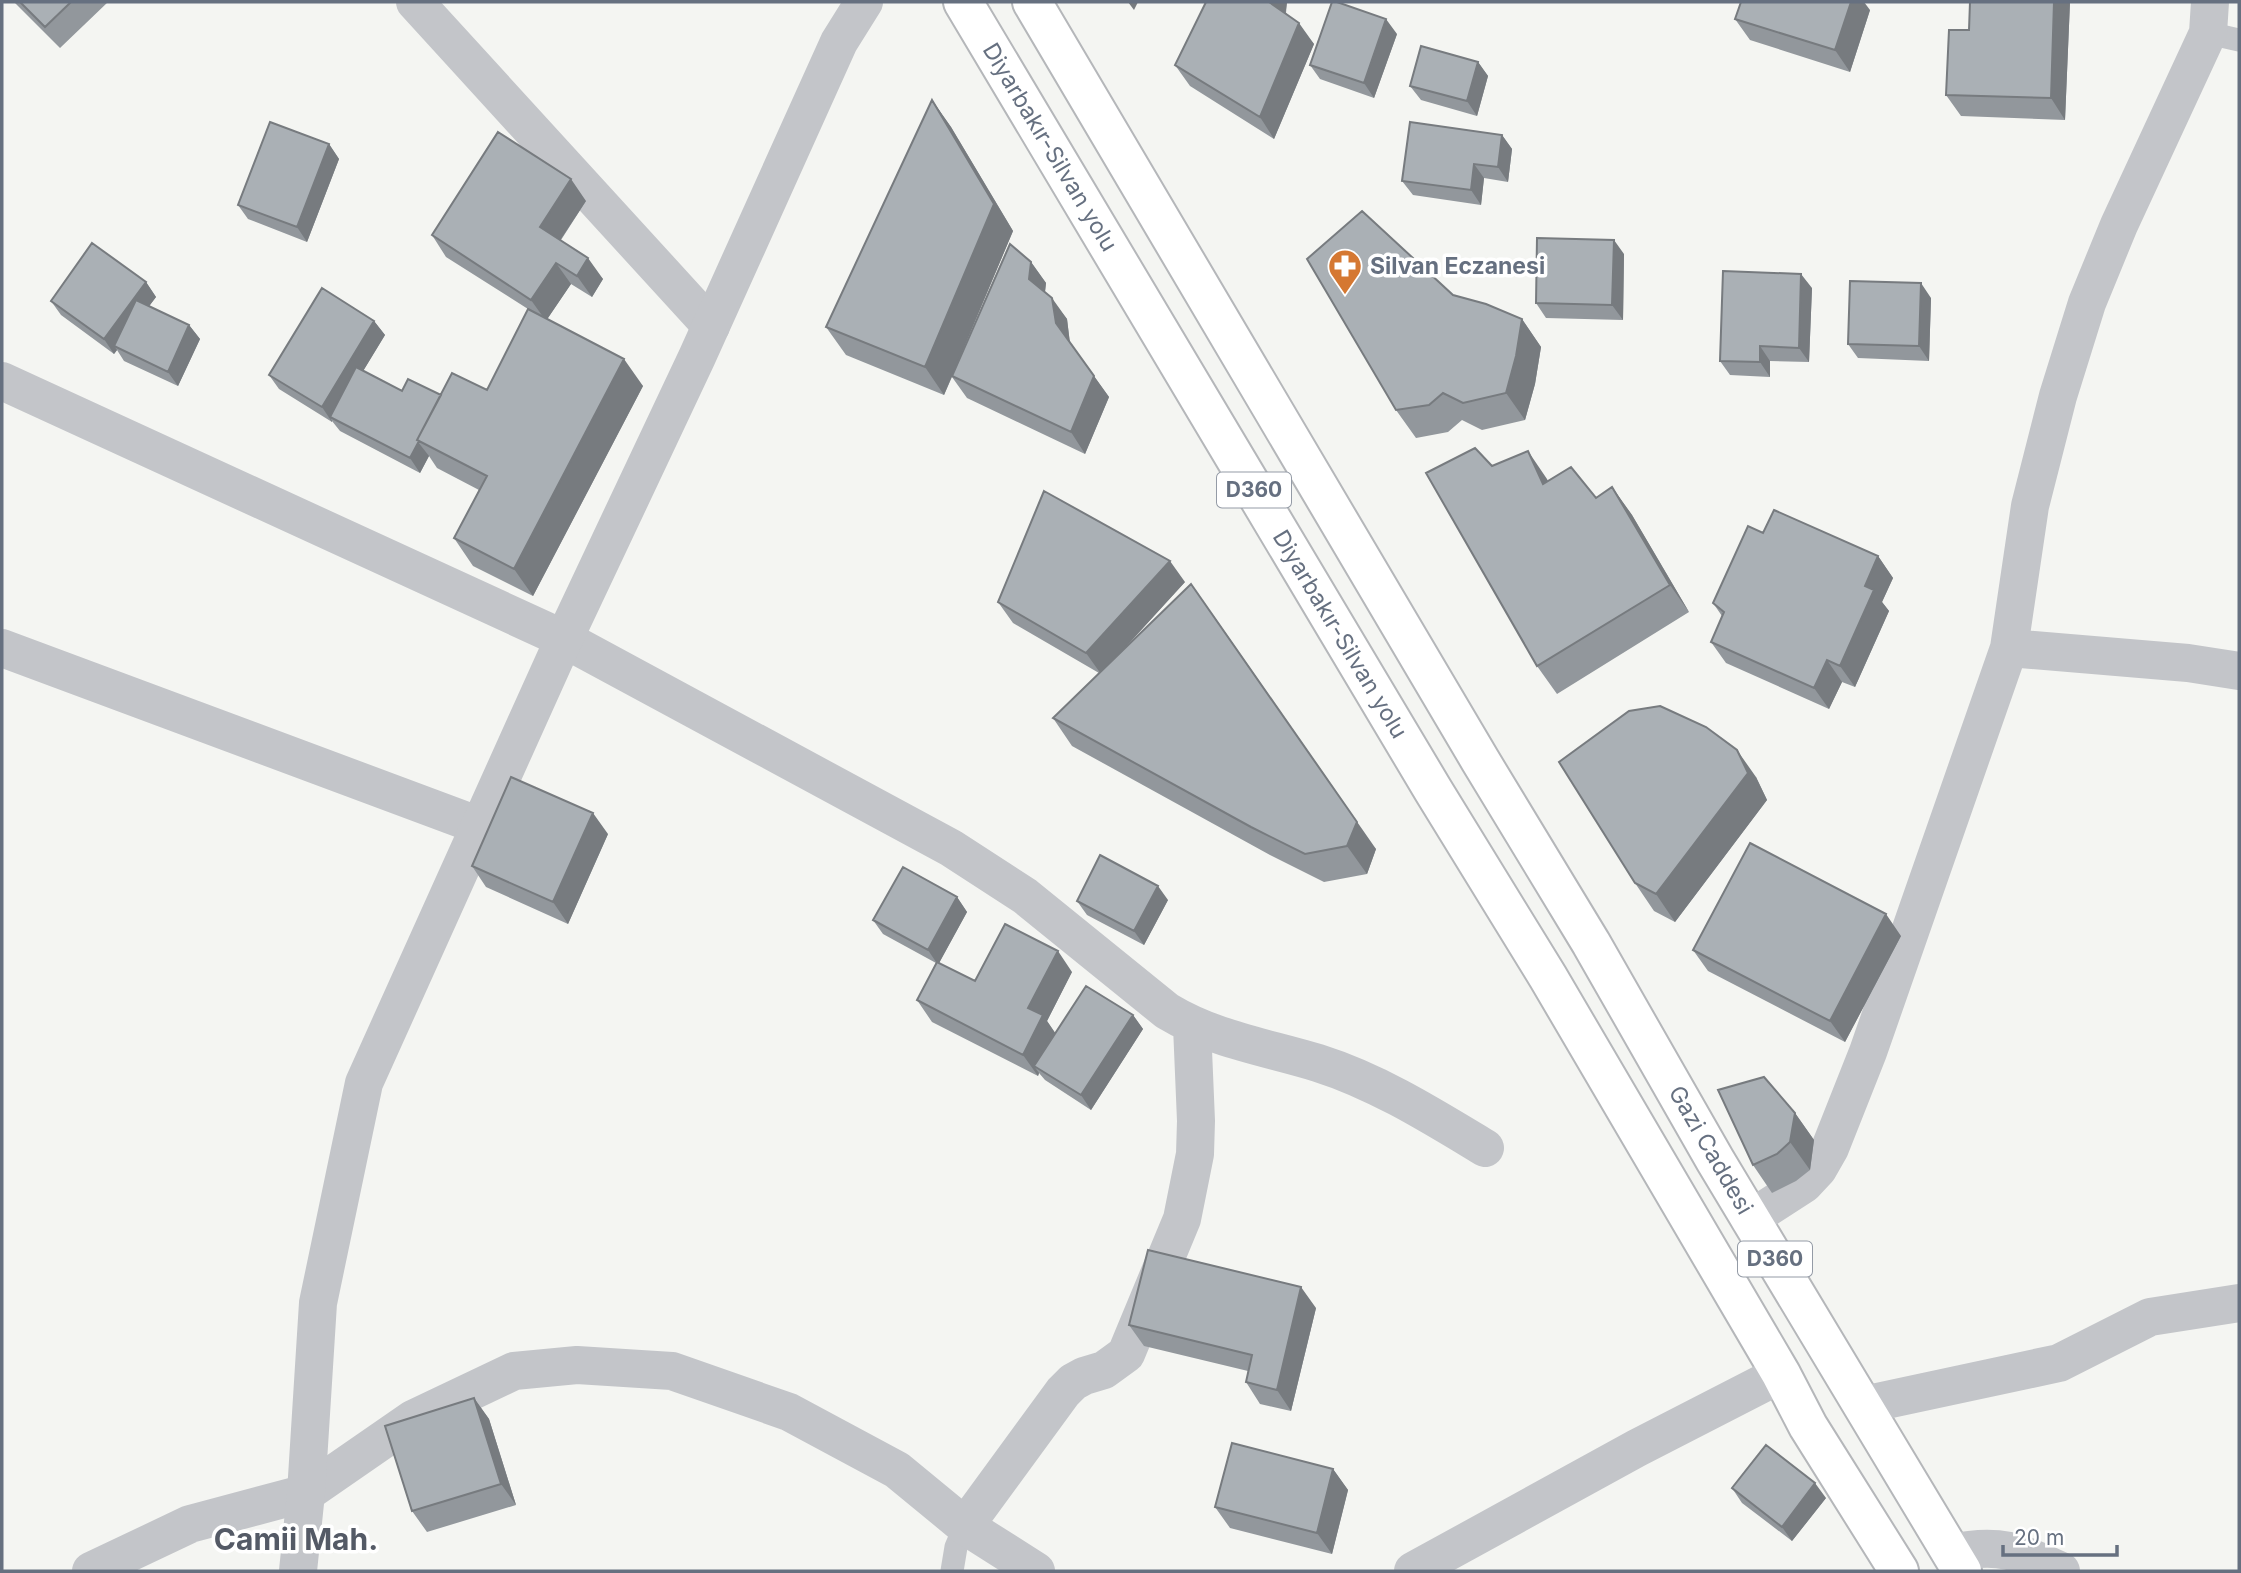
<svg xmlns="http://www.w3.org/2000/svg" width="2241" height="1573" viewBox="0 0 2241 1573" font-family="Inter,sans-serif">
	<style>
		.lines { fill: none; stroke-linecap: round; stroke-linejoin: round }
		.trunk-casing { stroke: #b5b7ba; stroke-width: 42 }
		.service { stroke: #c3c5c9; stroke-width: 23 }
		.minor { stroke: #c3c5c9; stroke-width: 38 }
		.tertiary { stroke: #c3c5c9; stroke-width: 38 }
		.trunk { stroke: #fff; stroke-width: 38 }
		.wall { fill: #92979c }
		.shaded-wall { fill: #777b7f }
		.building { fill: #aab0b5; stroke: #777b7f; stroke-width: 2 }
		.labels { text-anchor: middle; stroke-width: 7; stroke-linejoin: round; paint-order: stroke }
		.shield { fill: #fff; stroke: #949ba6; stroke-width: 2 }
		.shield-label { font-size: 21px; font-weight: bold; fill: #667080 }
		.street-label { font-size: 23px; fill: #667080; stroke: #fff }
		.poi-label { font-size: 23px; font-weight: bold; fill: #667080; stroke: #fff; text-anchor: start }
		.district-label { font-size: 30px; font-weight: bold; fill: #545a66; stroke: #fff }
	</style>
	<rect width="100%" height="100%" fill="#f4f5f2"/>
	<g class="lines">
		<g class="trunk-casing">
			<path id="trunk" d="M 963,2 L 1433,790 L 1548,977 L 1781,1374 L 1808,1426 L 1899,1571
				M 1032,2 L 1480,760 L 1591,943 L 1715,1160 L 1962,1571"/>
		</g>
		<path class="service" d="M 2208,33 L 2239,40
			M 952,1571 L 956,1547 L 965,1526"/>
		<path class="minor" d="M 415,2 L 711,326
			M 564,639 L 951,848 L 1025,896 L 1167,1011 C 1215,1040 1266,1047 1318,1063 C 1378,1082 1432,1116 1485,1148
			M 2,648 L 480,826
			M 2009,648 L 2188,663 L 2239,671
			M 1750,1219 L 1804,1184 L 1818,1169 L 1830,1148 L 1868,1052 L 2009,648 L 2030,506 L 2058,396 L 2087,303 L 2119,225 L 2208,33 L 2210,2
			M 1863,1405 L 2059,1363 L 2150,1317 L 2239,1303
			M 965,1526 L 1063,1392 L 1073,1382 L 1084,1376 L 1104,1370 L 1126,1354 L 1182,1219 L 1195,1154 L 1196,1121 L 1192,1026
			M 1951,1553 C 1998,1543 2019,1551 2061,1571
			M 91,1571 L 190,1524 L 306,1493 L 413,1419 L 514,1371 L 577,1365 L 672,1371 L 789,1412 L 897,1470 L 965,1526 L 1036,1571
			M 1413,1571 L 1637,1448 L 1781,1374"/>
		<path class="tertiary" d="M 2,381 L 564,639
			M 298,1571 L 306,1493 L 318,1303 L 364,1083 L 564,639 L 697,357 L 839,42 L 864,2"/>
		<use href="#trunk" class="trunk"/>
	</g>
	<path class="wall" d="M 14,2 L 108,2 L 60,48 Z
		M 1206,2 L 1287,2 L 1286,13 L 1314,44 L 1274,139 L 1190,86 L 1175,65 Z
		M 2070,2 L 2065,120 L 1961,116 L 1946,95 Z
		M 1870,10 L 1850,72 L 1750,40 L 1735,19 Z
		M 1397,34 L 1374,98 L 1320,79 L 1310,65 Z
		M 1478,62 L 1488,76 L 1477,116 L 1421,100 L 1410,86 Z
		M 932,100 L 951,127 L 1013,231 L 959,359 L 1031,262 L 1046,283 L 1045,292 L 1067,319 L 1070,343 L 1109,397 L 1085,454 L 967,398 L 952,377 L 944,395 L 846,355 L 826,327 Z
		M 1502,135 L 1512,149 L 1508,182 L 1484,178 L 1481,205 L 1413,195 L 1402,181 Z
		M 329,144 L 339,159 L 307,242 L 248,219 L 238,205 Z
		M 586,201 L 561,240 L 603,279 L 592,297 L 571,284 L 547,319 L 643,386 L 533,596 L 473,566 L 454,538 L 479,490 L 437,468 L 429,456 L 420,473 L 340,431 L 332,421 L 332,422 L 279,389 L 269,375 L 374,321 L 385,335 L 363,371 L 402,391 L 441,395 L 487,390 L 528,309 L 446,257 L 432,235 Z
		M 1624,254 L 1623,320 L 1546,318 L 1536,303 Z
		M 146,282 L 156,297 L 149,306 L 189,325 L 200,339 L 178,386 L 124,361 L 117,350 L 114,354 L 61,315 L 51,301 Z
		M 1812,288 L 1809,362 L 1770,361 L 1770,377 L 1730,375 L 1720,361 Z
		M 1453,295 L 1522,319 L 1541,347 L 1535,384 L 1525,420 L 1482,430 L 1462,420 L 1448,432 L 1416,438 L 1396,410 Z
		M 1931,298 L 1929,361 L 1858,358 L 1848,344 Z
		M 1492,466 L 1548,481 L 1596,498 L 1612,487 L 1632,515 L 1689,612 L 1557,694 L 1537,666 Z
		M 1763,533 L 1878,556 L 1893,578 L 1882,602 L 1889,611 L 1855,687 L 1842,682 L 1829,709 L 1726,663 L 1711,642 L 1722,616 L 1713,603 Z
		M 1185,582 L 1120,653 L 1376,849 L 1367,874 L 1324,882 L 1270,855 L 1072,746 L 1053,718 L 1099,673 L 1013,623 L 998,602 Z
		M 1756,777 L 1767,800 L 1675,922 L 1654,911 L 1635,883 Z
		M 608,834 L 568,924 L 486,887 L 472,866 Z
		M 957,897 L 967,912 L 939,963 L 975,981 L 1072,972 L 1047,1021 L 1055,1033 L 1133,1015 L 1143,1029 L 1091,1110 L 1045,1080 L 1039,1073 L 1038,1076 L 932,1022 L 917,1000 L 936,963 L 883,934 L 873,920 Z
		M 1168,900 L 1144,945 L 1087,915 L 1077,901 Z
		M 1901,936 L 1845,1042 L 1708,971 L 1693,950 Z
		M 1795,1113 L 1814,1140 L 1810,1170 L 1796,1181 L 1772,1193 L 1753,1165 Z
		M 1316,1308 L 1291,1411 L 1260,1404 L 1246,1382 L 1248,1371 L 1144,1346 L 1129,1325 Z
		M 474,1398 L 489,1419 L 516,1505 L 427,1532 L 412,1511 Z
		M 1333,1469 L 1348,1490 L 1332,1554 L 1230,1528 L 1215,1507 Z
		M 1732,1488 L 1826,1498 L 1792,1541 L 1742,1503 Z"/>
	<path class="shaded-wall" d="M 1128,2 L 1138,2 L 1134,10 Z
		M 1269,2 L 1287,2 L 1284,24 Z
		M 1851,2 L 1864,2 L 1870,10 L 1850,72 L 1835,50 Z
		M 2054,2 L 2070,2 L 2065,120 L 2051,98 Z
		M 1386,19 L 1397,34 L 1374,98 L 1364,83 Z
		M 1299,23 L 1314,44 L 1274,139 L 1260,117 Z
		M 1478,62 L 1488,76 L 1477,116 L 1467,101 Z
		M 932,100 L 951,127 L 1013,231 L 944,395 L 925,367 Z
		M 1502,135 L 1512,149 L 1508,182 L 1498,167 Z
		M 329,144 L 339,159 L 307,242 L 297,227 Z
		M 1474,164 L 1484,178 L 1481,205 L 1471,190 Z
		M 571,179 L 586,201 L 555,248 L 540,227 Z
		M 1614,240 L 1624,254 L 1623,320 L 1612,305 Z
		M 588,258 L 603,279 L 592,297 L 577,276 Z
		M 1031,262 L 1046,283 L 1044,300 L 1029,279 Z
		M 556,263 L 571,284 L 546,321 L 531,300 Z
		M 1801,274 L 1812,288 L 1809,362 L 1799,348 Z
		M 146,282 L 156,297 L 118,348 L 114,346 L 117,350 L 114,354 L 104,339 Z
		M 1921,283 L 1931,298 L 1929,361 L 1919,346 Z
		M 1052,298 L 1067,319 L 1070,344 L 1056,323 Z
		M 1522,319 L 1541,347 L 1535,384 L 1525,420 L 1506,393 Z
		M 374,321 L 385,335 L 334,419 L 330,417 L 332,421 L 332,422 L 322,407 Z
		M 189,325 L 200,339 L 178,386 L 168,372 Z
		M 1760,346 L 1770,361 L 1770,377 L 1760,362 Z
		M 624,359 L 643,386 L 533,596 L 514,569 Z
		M 1094,376 L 1109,397 L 1085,454 L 1071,432 Z
		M 418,442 L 429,456 L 420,473 L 410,458 Z
		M 1528,451 L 1547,479 L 1562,511 L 1543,484 Z
		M 1612,487 L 1632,515 L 1689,612 L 1670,585 Z
		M 1878,556 L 1893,578 L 1882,602 L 1889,611 L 1855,687 L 1840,666 L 1865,586 Z
		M 1170,561 L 1185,582 L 1101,674 L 1086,653 Z
		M 1211,612 L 1376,849 L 1367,874 L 1347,846 Z
		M 1827,660 L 1842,682 L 1829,709 L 1814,688 Z
		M 1737,750 L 1756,777 L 1767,800 L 1675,922 L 1656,894 Z
		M 593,813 L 608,834 L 568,924 L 553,902 Z
		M 1158,886 L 1168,900 L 1144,945 L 1134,931 Z
		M 957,897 L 967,912 L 938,965 L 928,950 Z
		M 1886,914 L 1901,936 L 1845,1042 L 1830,1021 Z
		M 1058,951 L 1072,972 L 1047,1021 L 1058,1037 L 1034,1066 L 1039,1073 L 1038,1076 L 1023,1055 L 1028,1008 Z
		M 1133,1015 L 1143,1029 L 1091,1110 L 1081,1095 Z
		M 1795,1113 L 1814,1140 L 1810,1170 L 1790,1142 Z
		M 1301,1287 L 1316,1308 L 1291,1411 L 1277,1390 Z
		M 474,1398 L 489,1419 L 516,1505 L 501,1484 Z
		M 1333,1469 L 1348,1490 L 1332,1554 L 1317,1533 Z
		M 1815,1483 L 1826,1498 L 1792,1541 L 1782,1527 Z"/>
	<path class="building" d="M 20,2 L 71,2 L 45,27 Z
		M 1206,2 L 1269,2 L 1299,23 L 1260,117 L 1175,65 Z
		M 1332,2 L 1337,2 L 1386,19 L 1364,83 L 1310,65 Z
		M 1741,2 L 1851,2 L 1835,50 L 1735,19 Z
		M 1970,2 L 2054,2 L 2051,98 L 1946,95 L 1949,30 L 1969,30 Z
		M 1421,46 L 1478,62 L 1467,101 L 1410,86 Z
		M 932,100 L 994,204 L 925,367 L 826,327 Z
		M 270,122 L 329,144 L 297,227 L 238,205 Z
		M 1410,122 L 1502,135 L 1498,167 L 1474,164 L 1471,190 L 1402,181 Z
		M 498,132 L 571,179 L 540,227 L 588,258 L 577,276 L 556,263 L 531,300 L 432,235 Z
		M 1362,211 L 1453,295 L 1486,304 L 1522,319 L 1516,356 L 1506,393 L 1463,403 L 1443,393 L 1429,405 L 1396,410 L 1307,259 Z
		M 1537,238 L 1614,240 L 1612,305 L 1536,303 Z
		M 92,243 L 146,282 L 104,339 L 51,301 Z
		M 1010,244 L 1031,262 L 1029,279 L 1052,298 L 1056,323 L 1094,376 L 1071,432 L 952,376 Z
		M 1723,271 L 1801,274 L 1799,348 L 1760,346 L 1760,362 L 1720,361 Z
		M 1850,281 L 1921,283 L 1919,346 L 1848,344 Z
		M 322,288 L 374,321 L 322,407 L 269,375 Z
		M 136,300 L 189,325 L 168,372 L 114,346 Z
		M 528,309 L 624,359 L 514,569 L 454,538 L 487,476 L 417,440 L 452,373 L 487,390 Z
		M 356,367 L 402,391 L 408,379 L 441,395 L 417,440 L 419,441 L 410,458 L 330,417 Z
		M 1475,448 L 1492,466 L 1528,451 L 1543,484 L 1571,467 L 1596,498 L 1612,487 L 1670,585 L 1537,666 L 1426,473 Z
		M 1044,491 L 1170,561 L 1086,653 L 998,602 Z
		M 1774,510 L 1878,556 L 1865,586 L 1874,590 L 1840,666 L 1827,660 L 1814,688 L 1711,642 L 1724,612 L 1713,603 L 1748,526 L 1763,533 Z
		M 1191,584 L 1357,822 L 1347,846 L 1305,854 L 1251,827 L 1053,718 Z
		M 1660,706 L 1706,727 L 1737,750 L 1748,773 L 1656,894 L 1635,883 L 1559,762 L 1629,711 Z
		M 511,777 L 593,813 L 553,902 L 472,866 Z
		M 1750,843 L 1886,914 L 1830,1021 L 1693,950 Z
		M 1100,855 L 1158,886 L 1134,931 L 1077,901 Z
		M 903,867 L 957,897 L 928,950 L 873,920 Z
		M 1005,924 L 1058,951 L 1028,1008 L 1043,1015 L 1023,1055 L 917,1000 L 937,962 L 975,981 Z
		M 1086,986 L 1133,1015 L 1081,1095 L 1034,1066 Z
		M 1764,1077 L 1795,1113 L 1790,1142 L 1777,1154 L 1753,1165 L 1718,1090 Z
		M 1148,1250 L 1301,1287 L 1277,1390 L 1246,1382 L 1252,1355 L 1129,1325 Z
		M 474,1398 L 501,1484 L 412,1511 L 385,1426 Z
		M 1232,1443 L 1333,1469 L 1317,1533 L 1215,1507 Z
		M 1766,1445 L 1815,1483 L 1782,1527 L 1732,1488 Z"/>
	<defs>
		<g id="pharmacy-pin" transform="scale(1.75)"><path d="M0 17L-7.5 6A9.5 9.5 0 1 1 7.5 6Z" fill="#d57832" stroke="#fff"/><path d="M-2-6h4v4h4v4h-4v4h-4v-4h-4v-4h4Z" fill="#fff"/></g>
	</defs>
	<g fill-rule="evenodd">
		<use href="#pharmacy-pin" x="1345" y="266"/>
	</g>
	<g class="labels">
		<g class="shield">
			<rect x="1217" y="472.5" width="74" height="35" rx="5"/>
			<rect x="1738" y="1241.5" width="74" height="35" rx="5"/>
		</g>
		<g class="shield-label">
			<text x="1254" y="497">D360</text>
			<text x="1775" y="1266">D360</text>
		</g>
		<g class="street-label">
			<text transform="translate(1050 147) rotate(59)" y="8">Diyarbakır-Silvan yolu</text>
			<text transform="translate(1340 634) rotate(59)" y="8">Diyarbakır-Silvan yolu</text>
			<text transform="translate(1711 1150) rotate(60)" y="8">Gazi Caddesi</text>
		</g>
		<g class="poi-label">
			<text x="1370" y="274">Silvan Eczanesi</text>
		</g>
		<g class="district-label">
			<text x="296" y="1550">Camii Mah.</text>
		</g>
	</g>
	<rect width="2241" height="1573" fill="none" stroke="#667080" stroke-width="7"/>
	<path d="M2003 1545v10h114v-10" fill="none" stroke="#667080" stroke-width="3.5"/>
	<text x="2014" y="1545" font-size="21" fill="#667080" stroke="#ffffff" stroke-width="5" paint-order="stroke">20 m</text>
</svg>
